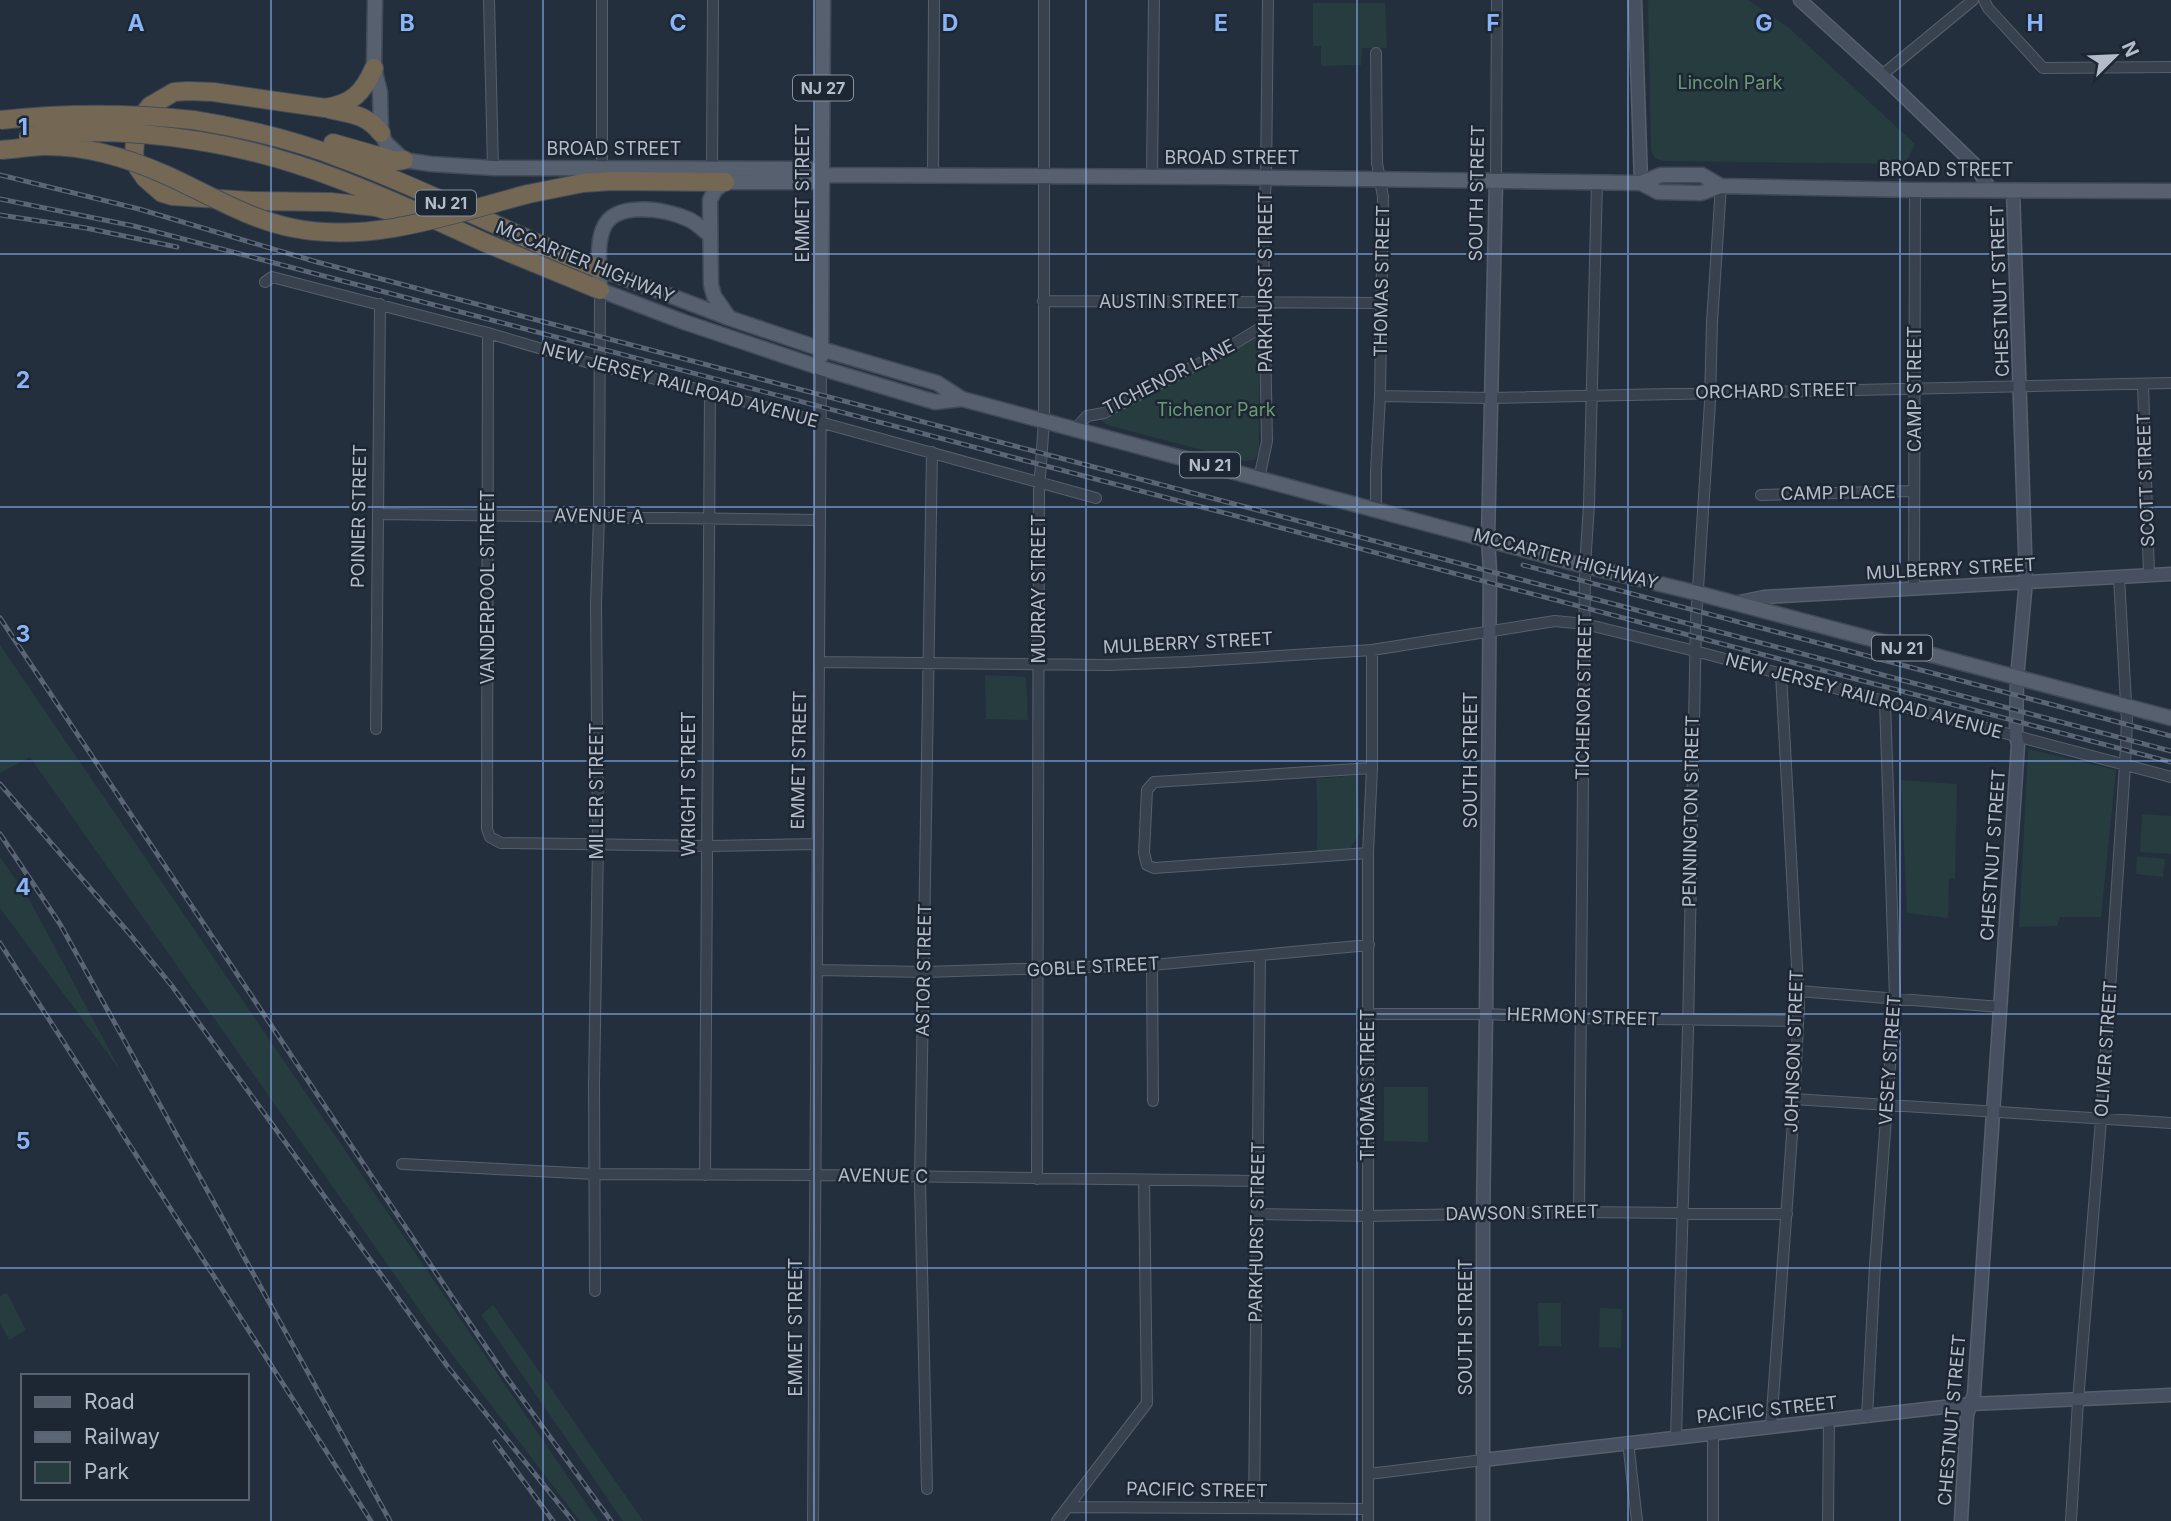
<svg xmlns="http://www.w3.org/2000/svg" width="2171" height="1521" viewBox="0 0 2171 1521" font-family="Inter,sans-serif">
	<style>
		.green { fill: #263c3f }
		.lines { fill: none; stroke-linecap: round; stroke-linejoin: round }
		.street-casing { stroke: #565f6c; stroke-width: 12 }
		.secondary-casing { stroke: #565f6c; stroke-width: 15 }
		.primary-casing { stroke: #414a57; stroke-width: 17 }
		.highway-casing { stroke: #434c59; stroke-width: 20 }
		.street { stroke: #38414e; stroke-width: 10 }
		.secondary { stroke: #465061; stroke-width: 12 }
		.primary { stroke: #56606e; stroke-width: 14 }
		.highway { stroke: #746855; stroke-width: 18 }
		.rail-casing { stroke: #5a6575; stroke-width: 5 }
		.rail { stroke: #1d2633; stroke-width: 2.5; stroke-dasharray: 8; stroke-linecap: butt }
		.highway-bridge-casing { stroke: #434c59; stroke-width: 20; stroke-linecap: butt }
		.highway-bridge { stroke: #746855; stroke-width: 18 }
		.grid { fill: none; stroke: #8ab4f8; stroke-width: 2; stroke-opacity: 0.55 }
		.labels { text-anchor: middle; stroke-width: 5; stroke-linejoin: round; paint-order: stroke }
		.shield { fill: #1d2633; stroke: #878f9c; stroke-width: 2 }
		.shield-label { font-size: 16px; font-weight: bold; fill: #b4bcc9 }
		.park-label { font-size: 18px; fill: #6b9a76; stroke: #1d2633 }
		.street-label { font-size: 18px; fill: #b4bcc9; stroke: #1d2633 }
		.grid-label { font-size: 23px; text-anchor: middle; font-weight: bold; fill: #8ab4f8; stroke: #1d2633; stroke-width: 5; stroke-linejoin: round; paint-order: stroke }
	</style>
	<rect width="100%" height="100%" fill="#242f3e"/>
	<path class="green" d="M 1648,0 L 1748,0 L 1789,28 L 1915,144 L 1905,164 L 1663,161 L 1655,158 L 1651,150 Z
		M 1313,3 L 1385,3 L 1387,48 L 1362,48 L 1361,65 L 1321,66 L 1321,46 L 1313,46 Z
		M 1256,337 L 1259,339 L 1259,448 L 1255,460 L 1244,461 L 1107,425 L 1100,419 L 1213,364 Z
		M 0,645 L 598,1521 L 580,1521 L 435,1332 L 30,757 L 0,773 Z
		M 985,675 L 1026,677 L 1028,720 L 986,719 Z
		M 2028,749 L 2116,770 L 2101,917 L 2060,917 L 2057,926 L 2019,927 Z
		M 1358,775 L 1360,832 L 1351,848 L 1317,851 C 1317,826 1318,803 1316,779 Z
		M 1901,780 L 1957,784 L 1955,878 L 1949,878 L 1948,918 L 1907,913 Z
		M 2142,814 L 2171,816 L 2171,854 L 2140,852 Z
		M 2137,856 L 2165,859 L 2163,877 L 2136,874 Z
		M 0,857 L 29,899 L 120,1070 L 0,908 Z
		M 1384,1087 L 1428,1087 L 1428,1142 L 1384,1141 Z
		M 7,1293 L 26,1330 L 9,1340 L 0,1322 L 0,1296 Z
		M 1538,1303 L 1561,1303 L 1561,1346 L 1539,1346 Z
		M 493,1305 L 643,1521 L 623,1521 L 481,1315 Z
		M 1600,1308 L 1622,1309 L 1621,1348 L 1599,1347 Z"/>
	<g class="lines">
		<g class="street-casing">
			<path id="street" d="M 489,0 L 493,168
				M 1984,0 L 1988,8 L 2043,68 L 2171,67
				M 1376,53 L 1377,163 L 1383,197 L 1380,396 L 1376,471 L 1376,509
				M 1882,75 L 1973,0
				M 712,168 L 713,0
				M 602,169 L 602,0
				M 933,176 L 934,0
				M 1152,177 L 1154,0
				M 1496,181 L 1497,0
				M 265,282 L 272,277 L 488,333 L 600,366 L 710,392 L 1096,498
				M 1043,301 L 1380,303
				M 488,333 L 487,829 L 490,837 L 501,843 L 708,846 L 817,844
				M 2143,384 L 2149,575
				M 1380,396 L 1491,398 L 2171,383
				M 1075,429 L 1087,416 L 1104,413 L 1175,376 L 1216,355 L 1265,325
				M 1259,479 L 1267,441 L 1263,231 L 1266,178 L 1268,0
				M 1761,495 L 1914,491
				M 378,514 L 820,520
				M 1914,589 L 1915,190
				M 819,662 L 1109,665 L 1185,662 L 1372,650 L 1555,621 L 1585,624 L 1695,651 L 2171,777
				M 376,729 L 380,304
				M 1368,853 L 1154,868 L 1147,865 L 1144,853 L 1147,790 L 1154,782 L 1372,768
				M 1152,965 L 1153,1101
				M 817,970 L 924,972 L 1152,965 L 1369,945
				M 1798,991 L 2001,1007
				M 1368,1014 L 1486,1014 L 1581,1018 L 1798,1021
				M 1794,1099 L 2171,1123
				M 402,1164 L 594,1174 L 816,1175 L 1258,1181
				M 705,1175 L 710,392
				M 1037,1179 L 1039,491 L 1044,421 L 1044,0
				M 1579,1212 L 1585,566 L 1589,505 L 1597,182
				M 1257,1214 L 1368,1216 L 1579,1212 L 1787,1214
				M 595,1291 L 594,1084 L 598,845 L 596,603 L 599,516 L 600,290
				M 1867,1417 L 1875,1265 L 1895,998 L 1885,702
				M 1771,1427 L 1794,1107 L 1799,1003 L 1781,674
				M 1676,1437 L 1688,1030 L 1696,620 L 1710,402 L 1712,322 L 1721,186
				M 1628,1442 L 1637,1521
				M 1369,1474 L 1483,1460
				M 927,1489 L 920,1182 L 932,452
				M 1068,1507 L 1368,1509
				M 1254,1508 L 1260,955
				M 813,1521 L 821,368
				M 1057,1521 L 1147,1403 L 1144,1180
				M 1368,1521 L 1368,853 L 1372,768 L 1372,650
				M 1713,1521 L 1713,1433
				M 1828,1521 L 1829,1421
				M 2071,1521 L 2078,1401 L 2102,1108 L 2125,765 L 2127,721 L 2119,577"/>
		</g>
		<g class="secondary-casing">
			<path id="secondary" d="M 1635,0 L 1641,183
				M 1800,0 L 1882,75 L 1975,165 L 1990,189
				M 1735,603 L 1764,597 L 2171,574
				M 1483,1460 L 1970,1404 L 2171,1395
				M 1483,1521 L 1483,1220 L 1486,1014 L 1490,571 L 1488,539 L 1496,181
				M 1961,1521 L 1967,1415 L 1974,1394 L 2018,745 L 2016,736 L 2017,678 L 2026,581 L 2013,190"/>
		</g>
		<g class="primary-casing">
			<path id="primary" d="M 375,0 L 374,68 L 380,92 L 381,133 L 386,143 L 404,160 L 431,164 L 493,168 L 810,169 L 822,175 L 1222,177 L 1641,183 L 1661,175 L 1702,175 L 1721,186
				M 1641,183 L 1658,192 L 1701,193 L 1721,186 L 1915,190 L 2171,191
				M 710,235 C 703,230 697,223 688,219 C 665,209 614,200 603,229 C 596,248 600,271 600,290 L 684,322 L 821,368 L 935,402 L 962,399
				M 600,269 L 729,318 L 821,349 L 937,383 L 962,399 L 1577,564 L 1697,593 L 2171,718
				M 728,316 L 714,296 L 711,285 L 710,200 L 715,190 L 725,182 L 811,182 L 822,175
				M 821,356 L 823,0"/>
		</g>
		<g class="highway-casing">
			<path id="highway" d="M 374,68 C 363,93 352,104 325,108 L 213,92 L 188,91 L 174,92 L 150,106 L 142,116 L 136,128 L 134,155 L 138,168 L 145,178 L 162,193 L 172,196 L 251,201 L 330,202 L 376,207 L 393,212 L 419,211
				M 329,109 C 351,114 366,114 381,133
				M 193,120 C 244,128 294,140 343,159 C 430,191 513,236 600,269
				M 199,141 C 303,157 391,200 486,243 C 524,259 562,274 600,290
				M 333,143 L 396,161 L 404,160
				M 528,194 L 583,183 L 612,181 L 725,182"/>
		</g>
		<use href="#street" class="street"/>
		<use href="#secondary" class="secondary"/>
		<use href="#primary" class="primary"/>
		<use href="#highway" class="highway"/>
		<g class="rail-casing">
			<path id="rail" d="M 0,175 L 139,209 L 317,262 L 2171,751
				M 0,199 L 134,226 L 2171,762
				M 0,215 L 86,228 L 177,247
				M 1523,565 L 2171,736
				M 0,618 L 446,1288 L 505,1375 L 611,1521
				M 0,784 L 128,932 L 172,986 L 448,1367 L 573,1521
				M 0,834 L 60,924 L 390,1521
				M 0,943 L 371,1521
				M 495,1442 L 553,1521"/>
		</g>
		<use href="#rail" class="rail"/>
		<g class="highway-bridge-casing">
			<path id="highway-bridge" d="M 0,120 C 65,113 128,113 193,120
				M 28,136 C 84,129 143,132 199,141
				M 0,150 C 14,149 28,147 42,146 C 85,145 128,158 166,175 C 208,194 248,219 293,228 C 373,244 452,214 528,194"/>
		</g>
		<use href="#highway-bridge" class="highway-bridge"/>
	</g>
	<path class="grid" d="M 271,0 L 271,1521M 543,0 L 543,1521M 814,0 L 814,1521M 1086,0 L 1086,1521M 1357,0 L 1357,1521M 1628,0 L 1628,1521M 1900,0 L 1900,1521M 0,254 L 2171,254M 0,507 L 2171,507M 0,761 L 2171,761M 0,1014 L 2171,1014M 0,1268 L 2171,1268"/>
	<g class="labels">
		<g class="shield">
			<rect x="793" y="75.5" width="60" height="25" rx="5"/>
			<rect x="416" y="190.5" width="60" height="25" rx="5"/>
			<rect x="1180" y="452.5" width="60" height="25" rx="5"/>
			<rect x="1872" y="635.5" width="60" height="25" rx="5"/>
		</g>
		<g class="shield-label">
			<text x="823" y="94">NJ 27</text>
			<text x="446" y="209">NJ 21</text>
			<text x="1210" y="471">NJ 21</text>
			<text x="1902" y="654">NJ 21</text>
		</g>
		<g class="park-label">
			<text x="1730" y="89">Lincoln Park</text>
			<text x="1216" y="416">Tichenor Park</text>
		</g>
		<g class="street-label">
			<text x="614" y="155">BROAD STREET</text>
			<text x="1232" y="164">BROAD STREET</text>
			<text x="1946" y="176">BROAD STREET</text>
			<text transform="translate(803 193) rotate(-90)" y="6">EMMET STREET</text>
			<text transform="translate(1477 193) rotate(-89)" y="6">SOUTH STREET</text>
			<text transform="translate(585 262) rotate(22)" y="6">MCCARTER HIGHWAY</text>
			<text transform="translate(1382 281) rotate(-89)" y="6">THOMAS STREET</text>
			<text transform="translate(1266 282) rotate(-90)" y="6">PARKHURST STREET</text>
			<text transform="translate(2000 291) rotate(-92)" y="6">CHESTNUT STREET</text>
			<text x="1169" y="308">AUSTIN STREET</text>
			<text transform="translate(1169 377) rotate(-27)" y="6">TICHENOR LANE</text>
			<text transform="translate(680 385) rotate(15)" y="6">NEW JERSEY RAILROAD AVENUE</text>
			<text transform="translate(1915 389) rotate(-90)" y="6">CAMP STREET</text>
			<text transform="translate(1776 391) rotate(-1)" y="6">ORCHARD STREET</text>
			<text transform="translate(2146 480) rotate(-92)" y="6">SCOTT STREET</text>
			<text transform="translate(1838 493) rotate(-1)" y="6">CAMP PLACE</text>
			<text transform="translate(359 516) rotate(-89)" y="6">POINIER STREET</text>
			<text transform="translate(599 516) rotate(1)" y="6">AVENUE A</text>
			<text transform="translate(1566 559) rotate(15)" y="6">MCCARTER HIGHWAY</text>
			<text transform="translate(1951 569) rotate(-3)" y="6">MULBERRY STREET</text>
			<text transform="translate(488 587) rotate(-90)" y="6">VANDERPOOL STREET</text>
			<text transform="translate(1039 589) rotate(-90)" y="6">MURRAY STREET</text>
			<text transform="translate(1188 643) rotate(-3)" y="6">MULBERRY STREET</text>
			<text transform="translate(1864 696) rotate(15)" y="6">NEW JERSEY RAILROAD AVENUE</text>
			<text transform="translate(1584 697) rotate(-89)" y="6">TICHENOR STREET</text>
			<text transform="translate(799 760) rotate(-89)" y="6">EMMET STREET</text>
			<text transform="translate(1471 760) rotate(-90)" y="6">SOUTH STREET</text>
			<text transform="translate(689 784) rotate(-90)" y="6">WRIGHT STREET</text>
			<text transform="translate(597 791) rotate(-90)" y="6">MILLER STREET</text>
			<text transform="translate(1691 811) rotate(-89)" y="6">PENNINGTON STREET</text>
			<text transform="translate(1993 855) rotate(-86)" y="6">CHESTNUT STREET</text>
			<text transform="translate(1093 967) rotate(-3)" y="6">GOBLE STREET</text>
			<text transform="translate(924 970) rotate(-89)" y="6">ASTOR STREET</text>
			<text transform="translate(1583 1017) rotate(2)" y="6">HERMON STREET</text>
			<text transform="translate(2106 1049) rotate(-86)" y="6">OLIVER STREET</text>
			<text transform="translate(1794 1051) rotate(-88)" y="6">JOHNSON STREET</text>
			<text transform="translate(1890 1060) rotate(-86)" y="6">VESEY STREET</text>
			<text transform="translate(1368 1085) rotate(-90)" y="6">THOMAS STREET</text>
			<text transform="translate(883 1176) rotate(1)" y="6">AVENUE C</text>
			<text transform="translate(1522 1213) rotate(-1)" y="6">DAWSON STREET</text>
			<text transform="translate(1257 1232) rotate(-89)" y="6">PARKHURST STREET</text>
			<text transform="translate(796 1327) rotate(-90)" y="6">EMMET STREET</text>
			<text transform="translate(1466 1327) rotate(-90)" y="6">SOUTH STREET</text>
			<text transform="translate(1767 1410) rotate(-6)" y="6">PACIFIC STREET</text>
			<text transform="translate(1952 1420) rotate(-85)" y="6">CHESTNUT STREET</text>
			<text transform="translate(1197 1490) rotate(1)" y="6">PACIFIC STREET</text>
		</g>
	</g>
	<g class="grid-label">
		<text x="136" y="31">A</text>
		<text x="407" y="31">B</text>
		<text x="678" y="31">C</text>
		<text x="950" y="31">D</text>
		<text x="1221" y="31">E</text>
		<text x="1493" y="31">F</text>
		<text x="1764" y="31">G</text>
		<text x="2035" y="31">H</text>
		<text x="23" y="135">1</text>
		<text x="23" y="388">2</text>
		<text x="23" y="642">3</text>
		<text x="23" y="895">4</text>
		<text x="23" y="1149">5</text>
	</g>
	<rect x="21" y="1374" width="228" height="126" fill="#1d2633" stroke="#59626f" stroke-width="2"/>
	<rect x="35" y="1397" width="35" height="10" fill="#56606e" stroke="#59626f" stroke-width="2"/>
	<text x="84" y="1409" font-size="21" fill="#b4bcc9">Road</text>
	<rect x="35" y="1432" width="35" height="10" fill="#5a6575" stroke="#59626f" stroke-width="2"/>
	<text x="84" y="1444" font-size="21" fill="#b4bcc9">Railway</text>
	<rect x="35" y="1462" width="35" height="21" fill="#263c3f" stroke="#59626f" stroke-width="2"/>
	<text x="84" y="1479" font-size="21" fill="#b4bcc9">Park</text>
	<g transform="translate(2115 56) rotate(66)" stroke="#1d2633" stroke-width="5" paint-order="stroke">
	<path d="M0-5L12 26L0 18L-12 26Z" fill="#b4bcc9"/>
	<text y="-10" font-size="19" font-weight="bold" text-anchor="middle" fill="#b4bcc9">N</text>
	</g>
</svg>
